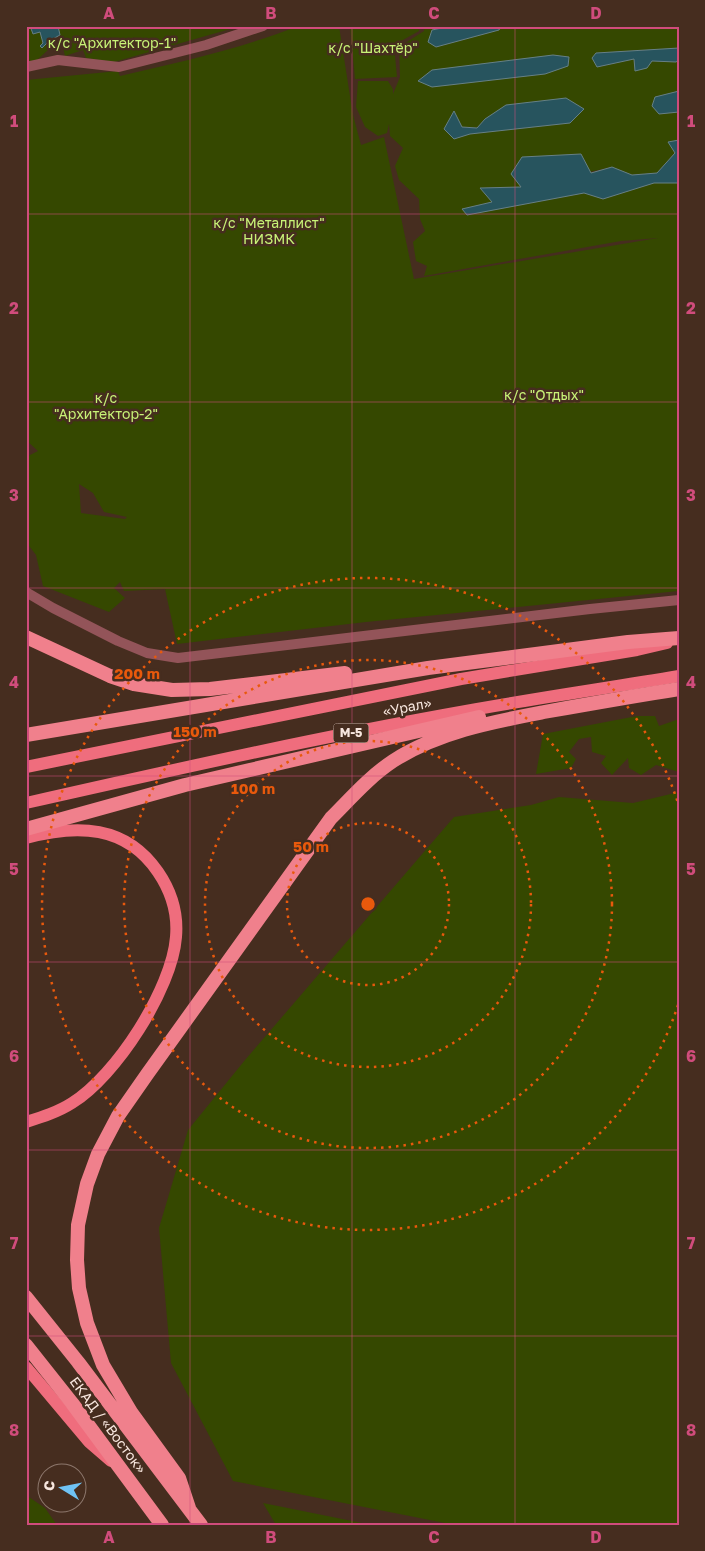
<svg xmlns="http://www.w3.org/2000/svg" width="705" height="1551" viewBox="0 0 705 1551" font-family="'Golos Text',sans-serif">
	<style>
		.green { fill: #354800; fill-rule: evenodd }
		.water { fill: #27545e; stroke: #668085 }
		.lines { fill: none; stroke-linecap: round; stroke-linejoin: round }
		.minor { stroke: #935459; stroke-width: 10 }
		.primary { stroke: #ef6d7d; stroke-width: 12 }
		.trunk { stroke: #f0808c; stroke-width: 14 }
		.grid { fill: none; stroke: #d04c7c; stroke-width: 1; stroke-opacity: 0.55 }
		.ring { fill: none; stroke: #e8590c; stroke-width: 2.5; stroke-dasharray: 2.5 5 }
		.labels { text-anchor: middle; stroke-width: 5; stroke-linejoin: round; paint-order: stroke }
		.shield { fill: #462d1f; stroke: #c3afa5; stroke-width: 1 }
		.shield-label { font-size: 12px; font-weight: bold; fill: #f8e7df }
		.park-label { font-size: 14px; fill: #c8f377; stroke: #462d1f }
		.street-label { font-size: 14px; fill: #f8e7df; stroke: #462d1f }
		.centre { fill: #e8590c; stroke: #462d1f; stroke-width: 2.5 }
		.ring-label { font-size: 15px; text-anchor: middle; font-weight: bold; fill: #e8590c; stroke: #462d1f; stroke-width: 5; stroke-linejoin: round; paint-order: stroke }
		.neatline { fill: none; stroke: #d04c7c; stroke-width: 2 }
		.grid-label { font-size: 16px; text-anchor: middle; font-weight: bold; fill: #d04c7c }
	</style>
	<rect width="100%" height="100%" fill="#462d1f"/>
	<path class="green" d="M 26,26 L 30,26 L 33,34 L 40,32 L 43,43 L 42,48 L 49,41 L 48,50 L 36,61 L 26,64 Z
		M 58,26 L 241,26 L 114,62 L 86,58 L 83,50 L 65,56 Z
		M 298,26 L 339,26 L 353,115 L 361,145 L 384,137 L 414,279 L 658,238 L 621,241 L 424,276 L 427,266 L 416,261 L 413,242 L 425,231 L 420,219 L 419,199 L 399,180 L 395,166 L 403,148 L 390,136 L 389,124 L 387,133 L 378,136 L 365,127 L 356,107 L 358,81 L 388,81 L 393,89 L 393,94 L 400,77 L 399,47 L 424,31 L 424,26 L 451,26 L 432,30 L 436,47 L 499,30 L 501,26 L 679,26 L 679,48 L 596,53 L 598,67 L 634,59 L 635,70 L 652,61 L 676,62 L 679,60 L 679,91 L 655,97 L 659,114 L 679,112 L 679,140 L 669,142 L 675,153 L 657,173 L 632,175 L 612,167 L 521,187 L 481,188 L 493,202 L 463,209 L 467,215 L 585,193 L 603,199 L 654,183 L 679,183 L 679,591 L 366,622 L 177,644 L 165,589 L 124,591 L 120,582 L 114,588 L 125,598 L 109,612 L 43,586 L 36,555 L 26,542 L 26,457 L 38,451 L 26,440 L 26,80 L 118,71 L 120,76 C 180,62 240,49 298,26 ZM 583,109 L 570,123 L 470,134 L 454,139 L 454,112 L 462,127 L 477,128 L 485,119 ZM 79,484 L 93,493 L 104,512 L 127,517 L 125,519 L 81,513 Z
		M 350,26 L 419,26 L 419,31 L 394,45 L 397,77 L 355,79 Z
		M 637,716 L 655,716 L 659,726 L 679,719 L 679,772 L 656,765 L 641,775 L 629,768 L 628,758 L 612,775 L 601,763 L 606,756 L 592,752 L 591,737 L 579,739 L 569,752 L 576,759 L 571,768 L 536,774 L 543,734 Z
		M 679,792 L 679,1525 L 455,1525 L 233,1481 L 171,1363 L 159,1228 L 188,1130 L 245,1060 L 454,817 L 531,805 L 559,797 L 633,803 Z
		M 26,1495 L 45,1508 L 57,1525 L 26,1525 Z
		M 263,1503 L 372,1525 L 276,1525 Z"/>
	<path class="water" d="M 30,26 L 58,26 L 60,35 L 49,41 L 42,48 L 40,46 L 43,43 L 40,32 L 33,34 Z
		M 451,26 L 501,26 L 499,30 L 436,47 L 428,42 L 432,30 Z
		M 679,48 L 679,60 L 676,62 L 652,61 L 647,68 L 635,71 L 634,59 L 597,67 L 592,58 L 596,53 Z
		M 553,55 L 569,57 L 568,66 L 545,74 L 432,87 L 418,81 L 432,70 Z
		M 679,91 L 679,112 L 659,114 L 652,106 L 655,97 Z
		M 566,98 L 584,109 L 570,123 L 470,134 L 454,139 L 444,129 L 454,111 L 462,127 L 477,128 L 485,119 L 506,105 Z
		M 679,140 L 679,183 L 654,183 L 603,199 L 584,193 L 467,215 L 462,209 L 492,202 L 480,188 L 521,187 L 511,174 L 522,157 L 581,154 L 591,173 L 612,167 L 632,175 L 657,173 L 675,153 L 668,142 Z"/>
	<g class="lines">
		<path class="minor" d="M 26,67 L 58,60 L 119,67 L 206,45 L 263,26
			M 26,592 L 53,608 L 118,641 L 147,653 L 178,658 L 590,609 L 679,600"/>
		<path class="primary" d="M 26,767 L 461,679 L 637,650 L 667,643
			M 26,803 C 172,770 319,737 466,711 C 537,698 608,688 679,676
			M 26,838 C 77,824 126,825 158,872 C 171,891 178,914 176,937 C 172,989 116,1076 72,1103 C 58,1112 42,1117 26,1122
			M 26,1367 L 89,1442 L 111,1461"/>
		<path class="trunk" d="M 26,637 L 110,676 L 134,684 L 172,690 L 210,689 L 345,673
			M 26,735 L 428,668 L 628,642 L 679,638
			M 26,829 L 185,785 L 479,717
			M 26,1297 L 78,1362 L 201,1525
			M 26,1345 L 72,1403 L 162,1525
			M 189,1508 L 179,1478 L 131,1412 L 103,1365 L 87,1323 L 79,1288 L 77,1260 L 78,1225 L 87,1184 L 98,1154 L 118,1116 L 148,1073 L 331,818 C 351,798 369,777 393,761 C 438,732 492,722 544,712 C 589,704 634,696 679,689"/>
	</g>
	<path class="grid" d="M 190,26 L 190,1525M 352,26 L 352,1525M 515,26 L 515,1525M 26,214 L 679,214M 26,402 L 679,402M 26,588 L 679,588M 26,776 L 679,776M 26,962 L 679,962M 26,1150 L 679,1150M 26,1336 L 679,1336"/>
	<g class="ring">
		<circle cx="368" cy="904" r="81"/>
		<circle cx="368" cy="904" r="163"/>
		<circle cx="368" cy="904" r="244"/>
		<path d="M678 1005A326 326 0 1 1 678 803"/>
	</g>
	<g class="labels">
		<rect class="shield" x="333.5" y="723.5" width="35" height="19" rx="4"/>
		<g class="shield-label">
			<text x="351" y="737">М-5</text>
		</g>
		<g class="park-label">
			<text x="112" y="48">к/с "Архитектор-1"</text>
			<text x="373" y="53">к/с "Шахтёр"</text>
			<text x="269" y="228">к/с "Металлист"<tspan x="269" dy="16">НИЗМК</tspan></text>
			<text x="544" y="400">к/с "Отдых"</text>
			<text x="106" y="403">к/с<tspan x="106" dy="16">"Архитектор-2"</tspan></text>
		</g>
		<g class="street-label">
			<text transform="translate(407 707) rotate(-11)" y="5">«Урал»</text>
			<text transform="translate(108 1425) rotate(53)" y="5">ЕКАД / «Восток»</text>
		</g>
	</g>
	<circle cx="368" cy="904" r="8" class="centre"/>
	<g class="ring-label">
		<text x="137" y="679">200 m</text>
		<text x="195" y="737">150 m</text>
		<text x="253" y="794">100 m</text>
		<text x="311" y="852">50 m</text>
	</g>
	<rect width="705" height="1551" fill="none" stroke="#462d1f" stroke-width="55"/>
	<g transform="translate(62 1488) rotate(280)"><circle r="24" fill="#462d1f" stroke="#8d776c"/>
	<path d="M0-4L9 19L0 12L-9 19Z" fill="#6fc2f4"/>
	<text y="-8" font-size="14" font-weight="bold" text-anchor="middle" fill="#f8e7df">С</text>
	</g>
	<rect x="28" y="28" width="650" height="1496" class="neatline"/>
	<g class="grid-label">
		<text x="109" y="19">A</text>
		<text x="271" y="19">B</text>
		<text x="434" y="19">C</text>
		<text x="596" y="19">D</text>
		<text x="14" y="127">1</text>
		<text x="691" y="127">1</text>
		<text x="14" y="314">2</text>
		<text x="691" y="314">2</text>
		<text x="14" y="501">3</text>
		<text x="691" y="501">3</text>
		<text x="14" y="688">4</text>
		<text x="691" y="688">4</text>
		<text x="14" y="875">5</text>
		<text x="691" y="875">5</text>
		<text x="14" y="1062">6</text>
		<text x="691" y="1062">6</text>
		<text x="14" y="1249">7</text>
		<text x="691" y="1249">7</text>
		<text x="14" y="1436">8</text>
		<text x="691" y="1436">8</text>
		<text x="109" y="1543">A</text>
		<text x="271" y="1543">B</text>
		<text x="434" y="1543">C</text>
		<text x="596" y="1543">D</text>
	</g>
</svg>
